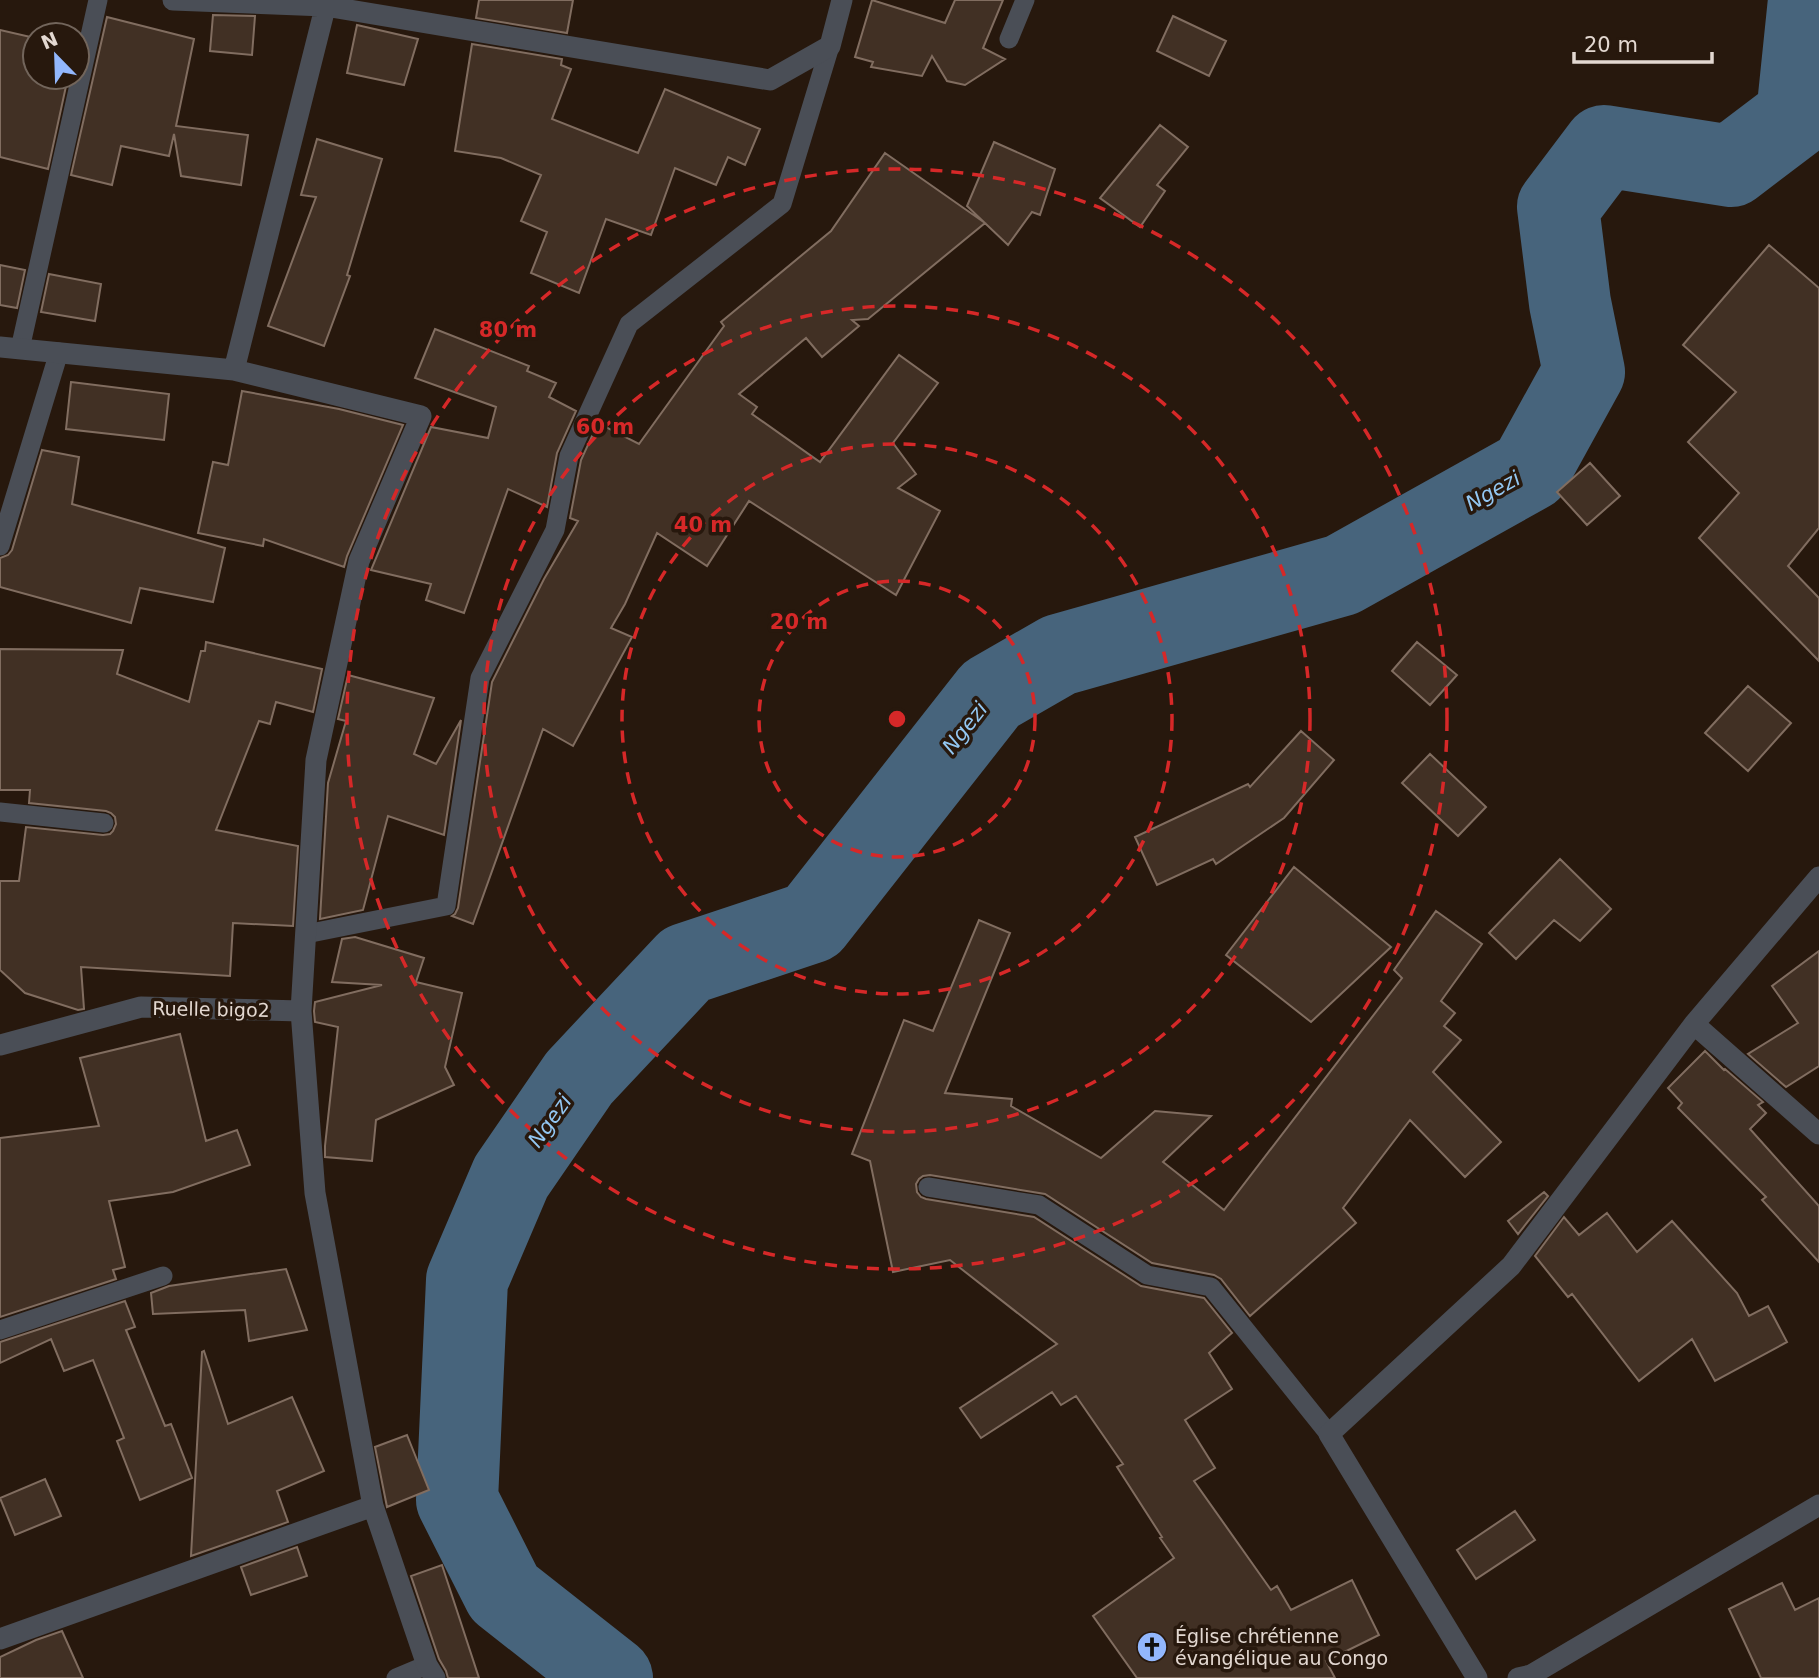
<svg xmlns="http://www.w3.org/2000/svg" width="1819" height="1678" viewBox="0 0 1819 1678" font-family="'DejaVu Sans',sans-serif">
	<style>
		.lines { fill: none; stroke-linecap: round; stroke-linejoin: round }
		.river { stroke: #47647c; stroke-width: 82 }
		.building { fill: #413024; stroke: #816d60; stroke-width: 2 }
		.lane { stroke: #4a4e56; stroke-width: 19 }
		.street { stroke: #4a4e56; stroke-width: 21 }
		.ring { fill: none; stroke: #d62828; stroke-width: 3.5; stroke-dasharray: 12 9 }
		.labels { text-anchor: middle; stroke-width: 7; stroke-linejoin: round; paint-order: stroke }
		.street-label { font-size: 19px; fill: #e3d8d1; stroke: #27180d }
		.poi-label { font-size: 19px; fill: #e3d8d1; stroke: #27180d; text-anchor: start }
		.water-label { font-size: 21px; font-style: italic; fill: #93c7f2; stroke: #27180d }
		.centre { fill: #d62828; stroke: #27180d; stroke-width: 3.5 }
		.ring-label { font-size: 21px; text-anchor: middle; font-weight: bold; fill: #d62828; stroke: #27180d; stroke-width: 7; stroke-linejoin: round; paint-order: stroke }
	</style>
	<rect width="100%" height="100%" fill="#27180d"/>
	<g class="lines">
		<path class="river" d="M 612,1678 L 504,1593 L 457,1500 L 467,1280 L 511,1177 L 579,1078 L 686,964 L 812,922 L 991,694 L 1059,655 L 1342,575 L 1530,470 L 1584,372 L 1570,303 L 1558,207 L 1604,146 L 1731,166 L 1797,116 L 1809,0"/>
	</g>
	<path class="building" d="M 479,0 L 573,0 L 567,33 L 476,18 Z
		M 872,0 L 945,23 L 955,0 L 1003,0 L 983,48 L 1005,59 L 965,85 L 947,81 L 932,56 L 922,76 L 871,67 L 873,62 L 855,57 Z
		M 213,15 L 255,16 L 252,55 L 210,51 Z
		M 1173,16 L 1226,41 L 1209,76 L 1157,51 Z
		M 107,17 L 194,39 L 176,126 L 248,135 L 241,185 L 181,176 L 174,134 L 169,156 L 121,146 L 112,185 L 71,175 Z
		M 357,25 L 418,39 L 404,85 L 347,73 Z
		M 0,30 L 35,38 L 35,77 L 68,77 L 48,169 L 0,157 Z
		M 472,44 L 562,59 L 561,65 L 571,69 L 552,119 L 638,153 L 665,89 L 760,129 L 745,165 L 728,157 L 716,185 L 675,168 L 651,235 L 606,219 L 579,293 L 531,273 L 547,232 L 521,221 L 541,175 L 501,158 L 455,151 Z
		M 1160,125 L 1188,147 L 1157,185 L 1165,191 L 1140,227 L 1100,198 Z
		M 317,139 L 382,159 L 347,275 L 350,276 L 324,346 L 268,326 L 316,197 L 301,195 Z
		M 994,142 L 1055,169 L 1040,215 L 1032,212 L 1008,245 L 967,206 Z
		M 885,153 L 985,223 L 868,319 L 852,320 L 859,326 L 822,357 L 806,338 L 739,394 L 757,407 L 752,414 L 820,462 L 899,355 L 938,383 L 893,443 L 916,474 L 898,488 L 940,511 L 896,595 L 749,501 L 707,566 L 657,533 L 625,604 L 611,628 L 632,637 L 573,746 L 543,729 L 473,924 L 452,916 L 455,914 L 458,908 L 492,682 L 544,579 L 578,521 L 570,518 L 581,460 L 598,423 L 639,444 L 724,326 L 721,322 L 831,231 Z
		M 1769,245 L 1819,288 L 1819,528 L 1788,566 L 1819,598 L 1819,661 L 1699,538 L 1739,493 L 1688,442 L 1736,392 L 1683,345 Z
		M 0,265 L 25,270 L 17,308 L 0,305 Z
		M 49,274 L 101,284 L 95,321 L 41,312 Z
		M 435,329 L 529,366 L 527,371 L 556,383 L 549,397 L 576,411 L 557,453 L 547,507 L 508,489 L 464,613 L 426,600 L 431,584 L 371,570 L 431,427 L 488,438 L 496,407 L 415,378 Z
		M 71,382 L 169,394 L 164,440 L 66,429 Z
		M 242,391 L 339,409 L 403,425 L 347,556 L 344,567 L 264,539 L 263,546 L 198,533 L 213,462 L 228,465 Z
		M 42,450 L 79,457 L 72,504 L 225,548 L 213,602 L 140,588 L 131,623 L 0,587 L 0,558 L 8,555 L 12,550 Z
		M 1590,463 L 1620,496 L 1587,525 L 1557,492 Z
		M 206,642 L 322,669 L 313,712 L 276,702 L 270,724 L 259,721 L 216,830 L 298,846 L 293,926 L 233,923 L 230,976 L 81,967 L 84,1009 L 78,1010 L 25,993 L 0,970 L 0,881 L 19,881 L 26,827 L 103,835 L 110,834 L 113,831 L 116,824 L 115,817 L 111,813 L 106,811 L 29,803 L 30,790 L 0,790 L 0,649 L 123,650 L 117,674 L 189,702 L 201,651 L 205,651 Z
		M 1417,642 L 1457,675 L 1430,705 L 1392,671 Z
		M 348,675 L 434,698 L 414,754 L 436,764 L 461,720 L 444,835 L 388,816 L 363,910 L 320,919 L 328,783 L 346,721 L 338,719 Z
		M 1748,686 L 1791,723 L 1748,771 L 1705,733 Z
		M 1301,731 L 1334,760 L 1284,818 L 1216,864 L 1213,859 L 1157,885 L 1135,837 L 1248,784 L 1250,787 Z
		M 1430,754 L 1486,807 L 1458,836 L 1402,783 Z
		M 1560,859 L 1611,909 L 1580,941 L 1554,920 L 1516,959 L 1489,933 Z
		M 1294,867 L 1391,947 L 1311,1022 L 1226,955 Z
		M 1436,911 L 1482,944 L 1441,1001 L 1455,1013 L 1444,1026 L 1461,1040 L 1433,1072 L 1501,1142 L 1465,1177 L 1410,1120 L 1343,1208 L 1356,1223 L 1250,1316 L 1221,1279 L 1214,1275 L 1152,1263 L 1045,1194 L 930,1175 L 923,1176 L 919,1179 L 916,1184 L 917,1192 L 921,1197 L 926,1199 L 1034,1217 L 1141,1286 L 1204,1298 L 1232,1333 L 1209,1353 L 1232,1389 L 1185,1420 L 1215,1468 L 1194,1481 L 1271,1590 L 1277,1586 L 1291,1610 L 1352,1580 L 1379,1635 L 1326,1661 L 1335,1678 L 1137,1678 L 1093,1616 L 1174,1558 L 1160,1538 L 1162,1537 L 1117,1467 L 1123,1464 L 1076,1396 L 1061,1405 L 1052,1392 L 981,1438 L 960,1408 L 1057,1344 L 950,1260 L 893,1272 L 870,1161 L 852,1154 L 904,1020 L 933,1031 L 979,920 L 1010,933 L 945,1093 L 1012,1099 L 1011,1106 L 1101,1158 L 1155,1111 L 1211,1116 L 1163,1162 L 1224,1210 L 1402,978 L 1394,970 Z
		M 355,937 L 424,958 L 416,982 L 462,993 L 445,1067 L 454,1085 L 376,1120 L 372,1161 L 325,1157 L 325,1146 L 338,1027 L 315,1022 L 314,1011 L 315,1002 L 382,985 L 332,982 L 342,939 Z
		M 1819,951 L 1819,1066 L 1786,1087 L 1748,1054 L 1798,1023 L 1772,986 Z
		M 180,1034 L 206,1141 L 237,1130 L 250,1165 L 173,1192 L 109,1201 L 125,1267 L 113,1270 L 116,1279 L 0,1317 L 0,1138 L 99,1126 L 80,1058 Z
		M 1705,1051 L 1724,1070 L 1725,1069 L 1763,1102 L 1758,1105 L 1766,1113 L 1750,1129 L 1819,1206 L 1819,1262 L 1762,1200 L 1766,1197 L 1678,1108 L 1682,1103 L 1668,1088 Z
		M 1544,1192 L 1548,1196 L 1518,1234 L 1508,1221 Z
		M 1607,1213 L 1637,1252 L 1672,1221 L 1737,1293 L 1749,1316 L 1768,1306 L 1787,1342 L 1715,1381 L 1692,1339 L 1639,1381 L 1572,1294 L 1568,1297 L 1535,1256 L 1564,1217 L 1579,1235 Z
		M 286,1269 L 307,1330 L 249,1341 L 245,1310 L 153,1314 L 151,1293 L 169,1286 Z
		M 125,1301 L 135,1327 L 126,1330 L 165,1426 L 171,1424 L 192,1478 L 140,1500 L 117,1441 L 124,1438 L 93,1360 L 64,1371 L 51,1339 L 0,1363 L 0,1342 Z
		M 204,1351 L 228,1424 L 292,1397 L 324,1471 L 277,1491 L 288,1522 L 191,1556 L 202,1352 Z
		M 407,1435 L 429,1490 L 387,1507 L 375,1447 Z
		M 45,1479 L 61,1516 L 15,1535 L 0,1498 Z
		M 1515,1511 L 1535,1540 L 1476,1579 L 1457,1550 Z
		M 297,1547 L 307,1576 L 251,1595 L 241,1567 Z
		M 442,1565 L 479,1678 L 448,1678 L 446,1671 L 439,1659 L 411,1576 Z
		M 1782,1583 L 1795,1610 L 1819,1598 L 1819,1678 L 1761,1678 L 1729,1609 Z
		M 62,1631 L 83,1678 L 0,1678 L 0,1657 L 36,1640 Z"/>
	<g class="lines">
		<path class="lane" d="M 1009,39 L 1025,0
			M 20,349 L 98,0
			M 0,546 L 59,352
			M 0,812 L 104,823
			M 306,934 L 446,906 L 480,678 L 555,530 L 569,456 L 629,324 L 782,204 L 830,46
			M 928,1187 L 1039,1205 L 1147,1275 L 1211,1287 L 1329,1434
			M 0,1330 L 163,1276
			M 396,1678 L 427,1665"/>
		<path class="street" d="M 173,0 L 325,6 L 770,80 L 830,46 L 842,0
			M 0,347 L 234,370 L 421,416 L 359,561 L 316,760 L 301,1011 L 315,1193 L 373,1506 L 427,1665 L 435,1678
			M 234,370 L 327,0
			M 1694,1024 L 1819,1134
			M 0,1045 L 141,1007 L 301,1011
			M 0,1639 L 373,1506
			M 1477,1678 L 1329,1434 L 1511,1266 L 1694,1024 L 1819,877
			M 1518,1678 L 1531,1675 L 1819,1505"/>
	</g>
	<g class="ring">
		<circle cx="897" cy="719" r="138"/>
		<circle cx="897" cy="719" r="275"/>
		<circle cx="897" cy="719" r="413"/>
		<circle cx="897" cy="719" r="550"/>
	</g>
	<defs>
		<g id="church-disc" transform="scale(1.575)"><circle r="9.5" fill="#92b7fd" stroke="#27180d"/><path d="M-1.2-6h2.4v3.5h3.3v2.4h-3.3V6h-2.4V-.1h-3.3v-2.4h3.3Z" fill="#111"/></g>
	</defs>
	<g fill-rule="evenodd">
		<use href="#church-disc" x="1152" y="1647"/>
	</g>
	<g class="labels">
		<g class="street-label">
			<text transform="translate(211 1009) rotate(1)" y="7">Ruelle bigo2</text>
		</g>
		<g class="poi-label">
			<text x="1175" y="1643">Église chrétienne<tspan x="1175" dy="22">évangélique au Congo</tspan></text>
		</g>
		<g class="water-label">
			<text transform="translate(1493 491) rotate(-29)" y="7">Ngezi</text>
			<text transform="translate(965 728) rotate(-52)" y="7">Ngezi</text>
			<text transform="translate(550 1121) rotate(-55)" y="7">Ngezi</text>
		</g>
	</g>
	<circle cx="897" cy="719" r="10" class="centre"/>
	<g class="ring-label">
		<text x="508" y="337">80 m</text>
		<text x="605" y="434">60 m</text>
		<text x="703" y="532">40 m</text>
		<text x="799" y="629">20 m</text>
	</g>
	<g transform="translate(56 56) rotate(337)"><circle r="33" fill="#27180d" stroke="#72655b" stroke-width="2"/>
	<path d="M0-5L12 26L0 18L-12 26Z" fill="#92b7fd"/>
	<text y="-10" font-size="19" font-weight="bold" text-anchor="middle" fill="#e3d8d1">N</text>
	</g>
	<path d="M1574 52v10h138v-10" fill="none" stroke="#e3d8d1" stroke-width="3.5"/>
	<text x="1584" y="52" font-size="21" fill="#e3d8d1" stroke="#27180d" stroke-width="5" paint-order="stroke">20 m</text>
</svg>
